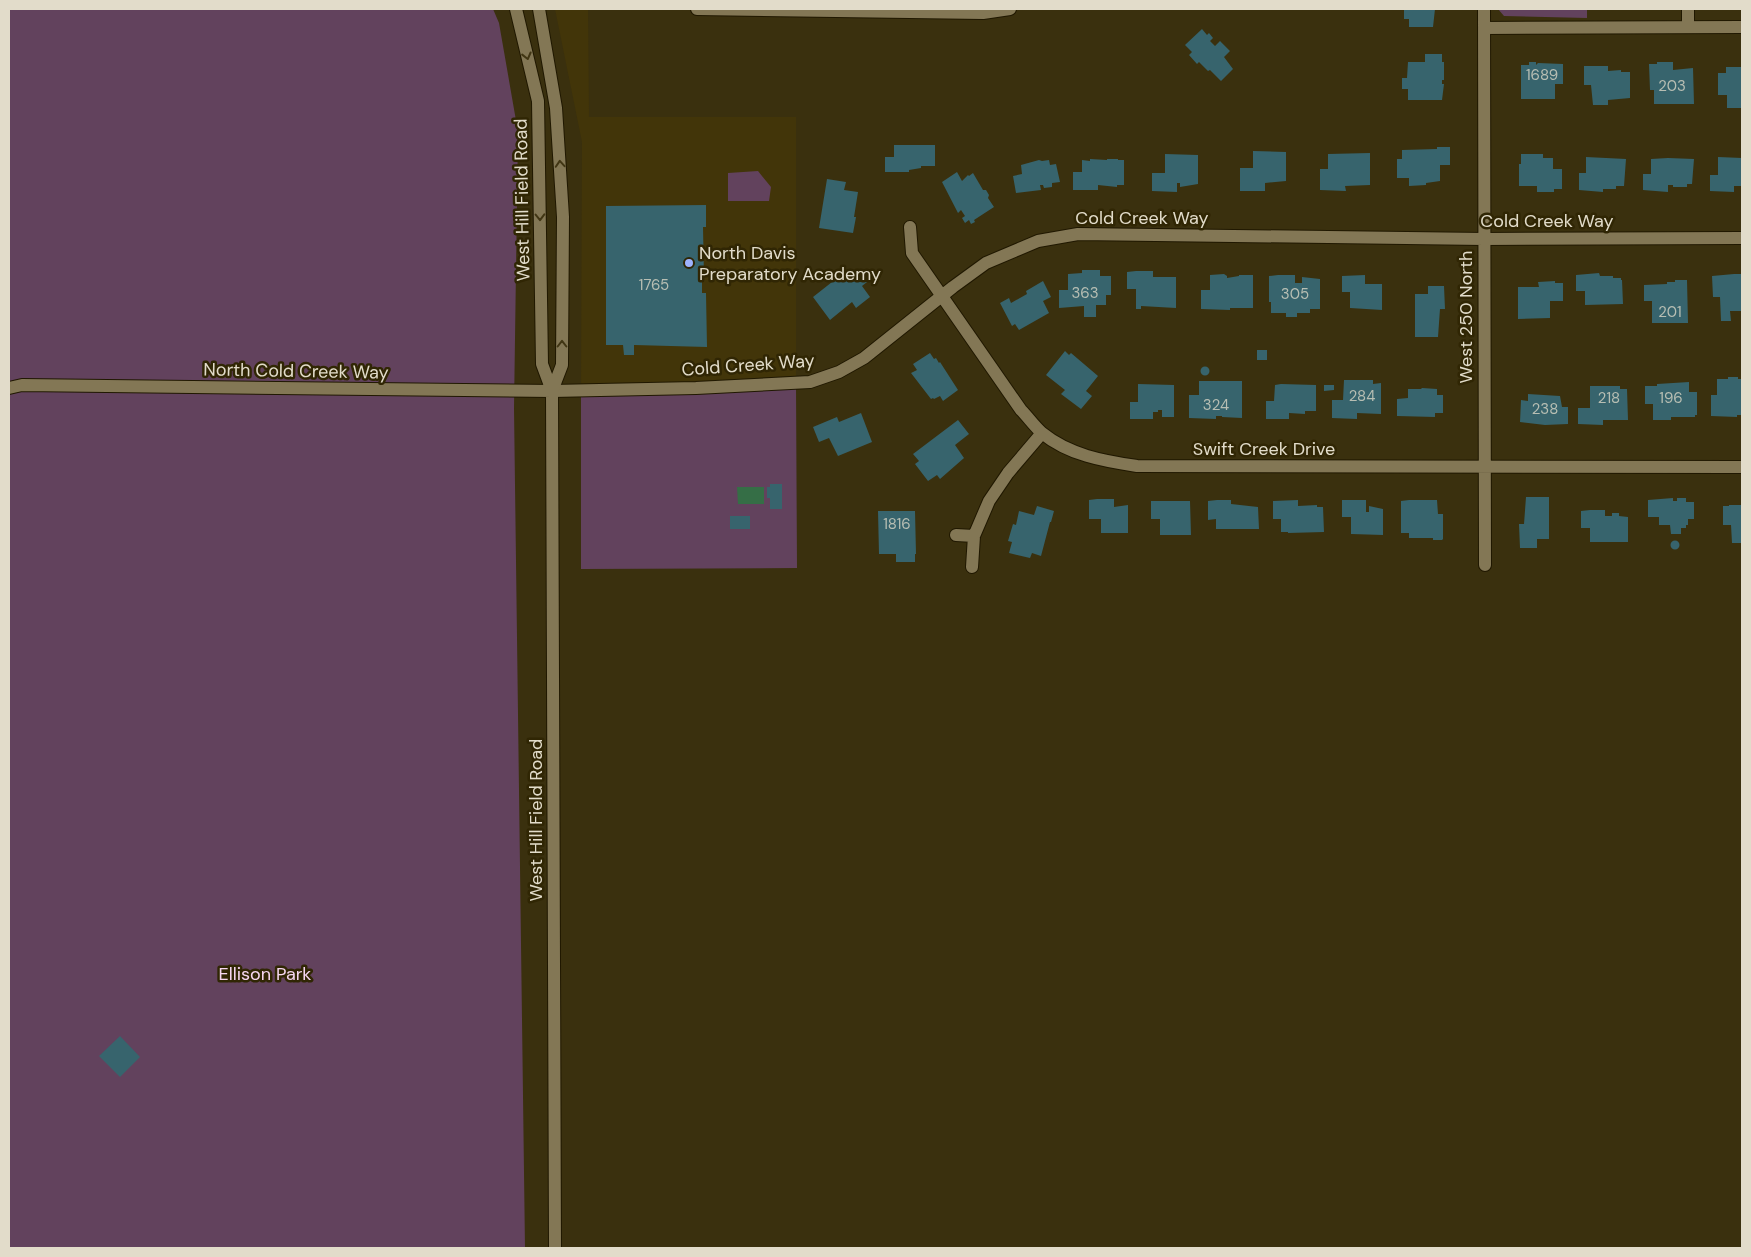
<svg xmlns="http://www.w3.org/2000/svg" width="1751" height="1257" viewBox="0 0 1751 1257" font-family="'DM Sans',sans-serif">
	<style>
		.built { fill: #423509 }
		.green { fill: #62425d }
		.water { fill: #356e46 }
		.building { fill: #37646d }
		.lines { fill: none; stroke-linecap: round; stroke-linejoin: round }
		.street-casing { stroke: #201801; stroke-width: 14 }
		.secondary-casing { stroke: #201801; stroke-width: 14 }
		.street { stroke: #837755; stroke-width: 12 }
		.secondary { stroke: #837755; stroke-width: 12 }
		.oneway { stroke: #413614 }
		.poi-dot { fill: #9eb3fd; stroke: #302604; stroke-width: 2 }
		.labels { text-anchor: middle; stroke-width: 5; stroke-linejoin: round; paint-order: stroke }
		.number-label { font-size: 15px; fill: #b7beb3 }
		.street-label { font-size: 18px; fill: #e2dcca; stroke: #302604 }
		.poi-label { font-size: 18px; fill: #e2dcca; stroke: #302604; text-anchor: start }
		.park-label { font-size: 18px; fill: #f6d7f1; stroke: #302604 }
	</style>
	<rect width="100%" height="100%" fill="#3a300e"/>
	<path class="built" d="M 555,9 L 588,9 L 589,117 L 796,117 L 796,383 L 581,391 L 582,142 Z"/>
	<path class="green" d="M 9,9 L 493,9 L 499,23 L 518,132 L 514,408 L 525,1248 L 9,1248 Z
		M 1498,9 L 1587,9 L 1587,18 L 1504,16 Z
		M 758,171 L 771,187 L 769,201 L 728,201 L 728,173 Z
		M 796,383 L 797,568 L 581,569 L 581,391 Z"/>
	<path class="water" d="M 737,487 L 764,487 L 764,504 L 738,504 Z"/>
	<path class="building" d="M 1404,9 L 1435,9 L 1433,27 L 1409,27 L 1409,19 L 1404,19 Z
		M 1202,29 L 1207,35 L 1209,33 L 1213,38 L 1210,41 L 1215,46 L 1220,41 L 1230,51 L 1224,57 L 1233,69 L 1221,81 L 1210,70 L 1208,71 L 1199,62 L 1197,64 L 1189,55 L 1192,52 L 1185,45 Z
		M 1425,54 L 1442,54 L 1442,62 L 1444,62 L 1444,80 L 1442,80 L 1442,84 L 1444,84 L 1442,100 L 1408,100 L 1408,89 L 1402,89 L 1402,78 L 1407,78 L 1408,62 L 1425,62 Z
		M 1529,62 L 1536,62 L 1536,65 L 1538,63 L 1563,64 L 1563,84 L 1555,84 L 1555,99 L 1521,99 L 1521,65 L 1529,65 Z
		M 1657,62 L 1673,62 L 1673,70 L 1693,68 L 1694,104 L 1654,104 L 1654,90 L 1650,90 L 1649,64 L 1657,64 Z
		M 1584,66 L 1608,66 L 1608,71 L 1621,70 L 1621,72 L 1630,72 L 1630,98 L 1608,100 L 1608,105 L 1593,105 L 1591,85 L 1584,85 Z
		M 1726,67 L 1742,67 L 1742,108 L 1727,108 L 1727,95 L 1718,95 L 1718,73 L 1726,73 Z
		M 894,145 L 935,145 L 935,166 L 921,166 L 921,168 L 909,170 L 909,172 L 885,172 L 885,157 L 894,157 Z
		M 1437,147 L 1450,147 L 1450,165 L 1440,165 L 1440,181 L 1426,183 L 1426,185 L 1409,186 L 1409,178 L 1397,178 L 1397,159 L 1402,159 L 1402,150 L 1437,149 Z
		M 1253,151 L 1286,152 L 1286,181 L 1265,183 L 1265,191 L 1240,191 L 1240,168 L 1253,168 Z
		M 1370,153 L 1370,185 L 1345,186 L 1346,191 L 1320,190 L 1320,169 L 1328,169 L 1328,154 Z
		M 1165,154 L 1198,155 L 1198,184 L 1180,187 L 1180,183 L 1177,183 L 1177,192 L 1152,191 L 1152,173 L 1165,173 Z
		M 1521,154 L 1543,154 L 1543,158 L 1553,158 L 1553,169 L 1562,169 L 1562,189 L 1554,189 L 1554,192 L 1537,192 L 1537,186 L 1519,186 L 1519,164 L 1521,164 Z
		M 1586,157 L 1626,159 L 1624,186 L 1616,186 L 1616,189 L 1603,189 L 1603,192 L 1579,190 L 1579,173 L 1586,173 Z
		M 1718,157 L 1742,158 L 1742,186 L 1734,186 L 1734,192 L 1710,191 L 1710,175 L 1718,175 Z
		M 1668,158 L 1694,159 L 1692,184 L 1687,184 L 1687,187 L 1673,187 L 1673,185 L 1668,185 L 1668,192 L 1643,190 L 1643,174 L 1651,174 L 1651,159 Z
		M 1090,159 L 1107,160 L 1107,159 L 1118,159 L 1118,160 L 1124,160 L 1124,185 L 1117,185 L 1117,187 L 1098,185 L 1098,190 L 1073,190 L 1073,172 L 1082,172 L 1082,160 L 1090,161 Z
		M 1039,160 L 1042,161 L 1049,160 L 1050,165 L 1056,164 L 1060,182 L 1052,183 L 1052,187 L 1044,188 L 1043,185 L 1040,185 L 1041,190 L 1016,193 L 1013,176 L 1022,174 L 1021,165 Z
		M 957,172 L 962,181 L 968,175 L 969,176 L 973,173 L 983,190 L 986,190 L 989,195 L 988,198 L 994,207 L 974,220 L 975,222 L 971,224 L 969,220 L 965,223 L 962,218 L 965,216 L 961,210 L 958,213 L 942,182 Z
		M 827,179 L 846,182 L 844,190 L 858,192 L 854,217 L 856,217 L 853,233 L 819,228 Z
		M 706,205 L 706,227 L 703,227 L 704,278 L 702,278 L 702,293 L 706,293 L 707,347 L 634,345 L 634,355 L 624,355 L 623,345 L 606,345 L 606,206 Z
		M 857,269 L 867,282 L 862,286 L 870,297 L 856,308 L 852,302 L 830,320 L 813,297 L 846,271 L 850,275 Z
		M 1082,270 L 1100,270 L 1100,276 L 1111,276 L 1111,295 L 1106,295 L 1106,305 L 1096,305 L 1096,317 L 1084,317 L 1084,306 L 1059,308 L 1059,290 L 1068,290 L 1068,274 L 1082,273 Z
		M 1136,271 L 1153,271 L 1153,277 L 1176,277 L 1176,308 L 1141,306 L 1141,309 L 1136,309 L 1136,289 L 1127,289 L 1127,272 Z
		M 1599,273 L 1600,276 L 1613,276 L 1613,278 L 1621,278 L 1621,280 L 1622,280 L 1623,304 L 1585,305 L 1585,291 L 1576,291 L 1576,275 Z
		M 1224,274 L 1227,276 L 1227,278 L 1239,276 L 1239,275 L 1253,275 L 1253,308 L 1230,308 L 1230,310 L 1201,309 L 1201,290 L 1210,290 L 1210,275 Z
		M 1734,274 L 1742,274 L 1742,311 L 1730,311 L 1731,321 L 1721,321 L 1720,297 L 1713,297 L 1712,276 Z
		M 1278,275 L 1295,275 L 1295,283 L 1302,283 L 1302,277 L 1320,279 L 1320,309 L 1310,309 L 1310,313 L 1297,313 L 1297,317 L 1286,317 L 1286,313 L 1271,313 L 1271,302 L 1269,302 L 1269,276 Z
		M 1365,275 L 1365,284 L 1382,284 L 1382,310 L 1350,308 L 1350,292 L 1342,292 L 1342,276 Z
		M 1675,280 L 1687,280 L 1688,323 L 1652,323 L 1652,301 L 1644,301 L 1644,285 L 1667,284 L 1667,282 L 1675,282 Z
		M 1043,281 L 1051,297 L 1043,301 L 1049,313 L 1019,330 L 1015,324 L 1012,326 L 1000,303 L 1009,298 L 1011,303 L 1027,294 L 1026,291 Z
		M 1555,281 L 1555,283 L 1563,283 L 1563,301 L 1550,301 L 1550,318 L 1518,319 L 1518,287 L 1539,287 L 1538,282 Z
		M 1428,286 L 1444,286 L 1445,309 L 1440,309 L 1438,337 L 1415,337 L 1415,294 L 1428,294 Z
		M 1257,350 L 1267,350 L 1267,360 L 1257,360 Z
		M 1065,351 L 1069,355 L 1071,353 L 1098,376 L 1086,391 L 1092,396 L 1081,409 L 1061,394 L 1065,390 L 1046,375 Z
		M 930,353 L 934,359 L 936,358 L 939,363 L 940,362 L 958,390 L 943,401 L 940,396 L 934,399 L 933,398 L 931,399 L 911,373 L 917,370 L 913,364 Z
		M1200.5 371a4.5 4.5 0 1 1 9 0a4.5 4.5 0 1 1-9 0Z
		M 1728,377 L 1738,377 L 1738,379 L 1742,379 L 1742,415 L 1737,415 L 1737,417 L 1711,416 L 1711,395 L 1717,395 L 1717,379 L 1728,379 Z
		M 1344,380 L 1373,380 L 1373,384 L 1381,383 L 1381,414 L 1357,413 L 1357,419 L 1332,418 L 1332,400 L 1343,400 Z
		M 1199,381 L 1242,381 L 1242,418 L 1222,417 L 1222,416 L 1216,416 L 1216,419 L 1189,418 L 1189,395 L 1199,395 Z
		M 1689,382 L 1689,392 L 1697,392 L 1697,415 L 1695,415 L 1695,417 L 1671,417 L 1671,420 L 1653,420 L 1653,404 L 1645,404 L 1645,386 L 1657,386 L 1657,384 Z
		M 1138,384 L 1174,385 L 1174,417 L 1162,417 L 1162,410 L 1158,410 L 1158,412 L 1153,412 L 1153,419 L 1130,419 L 1130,402 L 1138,402 Z
		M 1281,384 L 1316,385 L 1316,411 L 1305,411 L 1305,414 L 1289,413 L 1289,419 L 1266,419 L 1266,401 L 1274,401 L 1275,385 Z
		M 1324,385 L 1334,385 L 1334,390 L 1324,391 Z
		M 1590,386 L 1620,386 L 1620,389 L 1627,389 L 1628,420 L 1603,420 L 1603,425 L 1578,424 L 1578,408 L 1590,408 Z
		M 1422,388 L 1437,389 L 1437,395 L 1443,395 L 1443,413 L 1435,413 L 1435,417 L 1397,416 L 1397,399 L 1408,398 L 1408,389 L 1421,389 Z
		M 1528,394 L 1560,396 L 1562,407 L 1568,407 L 1568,424 L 1545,425 L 1520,422 L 1521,400 L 1528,401 Z
		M 861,413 L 872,442 L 838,456 L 829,438 L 819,442 L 813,427 L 837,417 L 839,422 Z
		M 958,420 L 969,434 L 955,445 L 964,458 L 940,479 L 937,475 L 928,481 L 915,464 L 919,461 L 913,454 Z
		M 770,484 L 782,484 L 782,509 L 770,509 L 770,498 L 767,498 L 767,487 L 770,487 Z
		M 1526,497 L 1549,497 L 1549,539 L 1537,539 L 1537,548 L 1520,548 L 1519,524 L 1524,524 Z
		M 1673,498 L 1673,501 L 1677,501 L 1677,498 L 1686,498 L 1686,502 L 1694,502 L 1694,519 L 1688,519 L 1688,525 L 1686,525 L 1686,528 L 1681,528 L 1681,534 L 1671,534 L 1670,525 L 1659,525 L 1659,517 L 1648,517 L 1648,500 Z
		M 1097,499 L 1114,499 L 1114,507 L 1128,505 L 1128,533 L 1101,533 L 1101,519 L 1089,519 L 1089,500 Z
		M 1217,500 L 1231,500 L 1231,504 L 1258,507 L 1259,529 L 1216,529 L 1216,519 L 1208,520 L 1208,501 Z
		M 1298,500 L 1298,506 L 1317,505 L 1317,507 L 1323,507 L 1324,532 L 1288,533 L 1288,532 L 1281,532 L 1281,519 L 1273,519 L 1273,501 Z
		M 1342,500 L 1366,500 L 1366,512 L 1369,512 L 1369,506 L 1383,509 L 1383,535 L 1351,534 L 1351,517 L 1342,517 Z
		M 1409,500 L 1437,500 L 1438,514 L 1443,514 L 1443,539 L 1442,540 L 1433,540 L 1433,538 L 1409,538 L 1409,533 L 1401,533 L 1401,501 Z
		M 1151,501 L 1190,501 L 1191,535 L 1160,535 L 1160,519 L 1151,519 Z
		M 1729,505 L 1742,505 L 1742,543 L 1732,543 L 1731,525 L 1723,525 L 1723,506 L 1729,506 Z
		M 1037,506 L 1054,511 L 1051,522 L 1050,522 L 1041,556 L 1032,553 L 1030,558 L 1009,553 L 1012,542 L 1008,541 L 1013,524 L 1016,525 L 1019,511 L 1034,515 Z
		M 1590,510 L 1605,510 L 1605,516 L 1612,516 L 1612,513 L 1619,513 L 1619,516 L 1628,517 L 1628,542 L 1590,542 L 1590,528 L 1581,528 L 1581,511 Z
		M 878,511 L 915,511 L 916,554 L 915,554 L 915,562 L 896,562 L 896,554 L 879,554 Z
		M 730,516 L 750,516 L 750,529 L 730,529 Z
		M1670.5 545a4.5 4.5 0 1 1 9 0a4.5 4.5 0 1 1-9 0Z
		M 120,1036 L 140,1057 L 120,1077 L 99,1056 Z"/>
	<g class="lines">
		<g class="street-casing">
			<path id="street" d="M 697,9 L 983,13 L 1010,9
				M 1484,9 L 1485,565
				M 1688,9 L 1688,27
				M 1484,28 L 1742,27
				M 910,227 L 912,253 L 1021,410 C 1028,417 1034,426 1042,433 C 1069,455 1103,461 1137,466 L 1742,467
				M 552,391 L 696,388 L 810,382 L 839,372 L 864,358 L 953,287 L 986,263 L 1038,241 L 1078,234 L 1484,239 L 1742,238
				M 956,535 L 974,536
				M 972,567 L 974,536 L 989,501 L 1008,473 L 1042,433"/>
		</g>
		<g class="secondary-casing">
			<path id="secondary" d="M 516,9 L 538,101 L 542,364 L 552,391 L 555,1248
				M 539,9 L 556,108 L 563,217 L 562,365 L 552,391
				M 9,388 L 22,385 L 552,391"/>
		</g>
		<use href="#street" class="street"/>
		<use href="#secondary" class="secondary"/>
	</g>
	<defs><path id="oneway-chevron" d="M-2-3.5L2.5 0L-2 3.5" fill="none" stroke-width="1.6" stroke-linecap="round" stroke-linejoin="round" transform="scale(1.25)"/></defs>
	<g class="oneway">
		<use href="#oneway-chevron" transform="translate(527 56) rotate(76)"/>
		<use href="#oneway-chevron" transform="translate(560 164) rotate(-94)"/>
		<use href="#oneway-chevron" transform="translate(540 217) rotate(89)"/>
		<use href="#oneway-chevron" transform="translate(562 344) rotate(-90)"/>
	</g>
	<circle class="poi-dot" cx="689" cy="263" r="5"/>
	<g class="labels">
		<g class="number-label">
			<text x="1542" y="80">1689</text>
			<text x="1672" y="91">203</text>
			<text x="654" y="290">1765</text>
			<text x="1085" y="298">363</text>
			<text x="1295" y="299">305</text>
			<text x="1670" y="317">201</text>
			<text x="1362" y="401">284</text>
			<text x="1609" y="403">218</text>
			<text x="1671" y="403">196</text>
			<text x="1216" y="410">324</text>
			<text x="1545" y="414">238</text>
			<text x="897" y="529">1816</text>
		</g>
		<g class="street-label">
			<text transform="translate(522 200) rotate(-91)" y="6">West Hill Field Road</text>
			<text x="1142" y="224">Cold Creek Way</text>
			<text x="1547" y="227">Cold Creek Way</text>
			<text transform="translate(1466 317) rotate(-90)" y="6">West 250 North</text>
			<text transform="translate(748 365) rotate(-4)" y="6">Cold Creek Way</text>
			<text transform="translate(296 371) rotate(1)" y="6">North Cold Creek Way</text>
			<text x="1264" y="455">Swift Creek Drive</text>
			<text transform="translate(536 820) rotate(-90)" y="6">West Hill Field Road</text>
		</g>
		<g class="poi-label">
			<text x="699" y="259">North Davis<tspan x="699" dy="21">Preparatory Academy</tspan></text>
		</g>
		<g class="park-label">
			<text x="265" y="980">Ellison Park</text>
		</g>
	</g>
	<rect width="1751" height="1257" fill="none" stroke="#e2dcca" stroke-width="20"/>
</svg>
